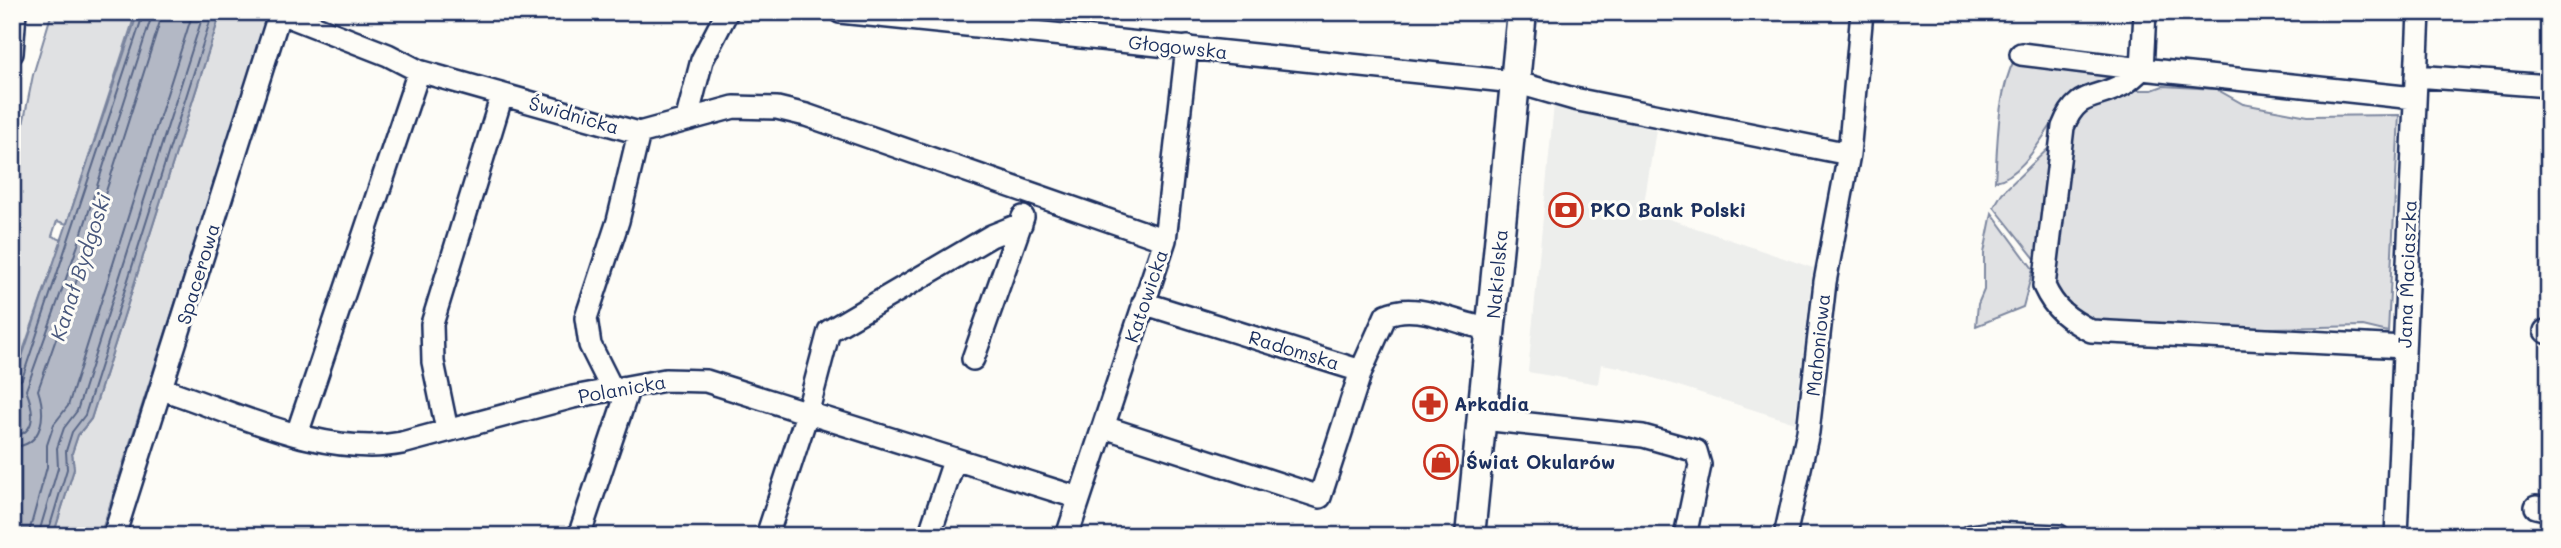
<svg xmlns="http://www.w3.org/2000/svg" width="2561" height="548" viewBox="0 0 2561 548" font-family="Mali,sans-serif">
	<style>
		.built { fill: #edeeec }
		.green { fill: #e0e1e3; stroke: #7e88a0; stroke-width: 2 }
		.water { fill: #b3b8c5; stroke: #76819c; stroke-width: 2 }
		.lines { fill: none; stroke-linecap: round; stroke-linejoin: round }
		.shore { stroke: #586687; stroke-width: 2 }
		.minor-casing { stroke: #1b2f5e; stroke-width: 26 }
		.major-casing { stroke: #1b2f5e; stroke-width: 33 }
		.minor { stroke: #fdfcf7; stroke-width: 21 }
		.major { stroke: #fdfcf7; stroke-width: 28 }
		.labels { text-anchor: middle; stroke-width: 6; stroke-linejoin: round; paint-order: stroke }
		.street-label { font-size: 19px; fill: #1b2f5e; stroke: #fdfcf7 }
		.poi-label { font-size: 19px; font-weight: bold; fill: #1b2f5e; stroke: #fdfcf7; text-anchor: start }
		.water-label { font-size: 21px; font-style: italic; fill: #49587d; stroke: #fdfcf7 }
	</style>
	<rect width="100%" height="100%" fill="#fdfcf7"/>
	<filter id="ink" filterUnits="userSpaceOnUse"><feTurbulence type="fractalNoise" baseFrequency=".0143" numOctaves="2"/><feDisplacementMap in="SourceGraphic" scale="14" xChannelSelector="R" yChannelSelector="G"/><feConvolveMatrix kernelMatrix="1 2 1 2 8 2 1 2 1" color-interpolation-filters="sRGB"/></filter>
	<g filter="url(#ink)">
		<path class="built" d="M 1554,104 L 1656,130 L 1643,210 L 1813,268 L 1795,423 L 1619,367 L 1601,364 L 1598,384 L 1528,372 Z"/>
		<path class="green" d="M 52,12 L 136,12 L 67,224 L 57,221 L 52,236 L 62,240 L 12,382 L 14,170 L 33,75 Z
			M 221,12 L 269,12 L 100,536 L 53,536 L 74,469 L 72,453 L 78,435 L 91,419 Z
			M 2015,58 L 2124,73 C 2109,80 2088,86 2075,96 C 2052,113 2029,176 1995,181 C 1998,141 1997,94 2015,58 Z
			M 2163,86 L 2216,89 L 2243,104 L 2308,116 L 2399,115 L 2388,332 L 2363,326 L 2230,329 L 2095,322 L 2068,312 L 2051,282 L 2073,116 L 2125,90 L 2152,90 Z
			M 2056,141 L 2042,257 L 2036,260 L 1994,207 L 2002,193 Z
			M 1992,213 L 2033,269 L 2023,307 L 1976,326 L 1978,304 L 1984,290 L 1984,253 Z"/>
		<path class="water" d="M 138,12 L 221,12 L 91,419 L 78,435 L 72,453 L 74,469 L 53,536 L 12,536 L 12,431 L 17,413 L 12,387 Z"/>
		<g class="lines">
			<path class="shore" d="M 12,385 L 22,379 L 144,12
				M 12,436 C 39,434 33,407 26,390 L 78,245 L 153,12
				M 12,447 C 44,446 46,414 38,390 L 88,248 L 163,12
				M 28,536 L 47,467 L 47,445 L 54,424 L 68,406 L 193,12
				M 38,536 L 58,468 L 57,448 L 64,428 L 77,411 L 204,12
				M 47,536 L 67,469 L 66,451 L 72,432 L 85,415 L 213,12"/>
			<g class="minor-casing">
				<path id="minor" d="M 840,12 L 1515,82 L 1574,99 L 1849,154
					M 2145,12 L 2142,69 L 2414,98
					M 280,13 L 388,55 L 419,71 L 639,133 L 734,107 L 777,108 L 806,115 L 1165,240
					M 12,53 L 15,12
					M 2021,54 L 2142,69 C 2136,74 2130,80 2124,84 C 2095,101 2078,89 2063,127 L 2044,286 C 2055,310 2068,319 2091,331 L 2404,347
					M 2416,76 L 2549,86
					M 687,118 L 702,60 L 727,12
					M 1143,303 L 1361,371
					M 2545,331 L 2549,333
					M 973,359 L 1023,217
					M 162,389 C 236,413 325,458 402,443 L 573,397 L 665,380 L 706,381 L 1079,498
					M 613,391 L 590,345 L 586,318 L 618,221 L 639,133
					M 1482,419 L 1643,436 L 1696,451 L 1700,465 L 1685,536
					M 1104,427 L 1320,497 L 1361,371 L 1386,315 C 1418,300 1458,326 1492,329
					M 447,430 L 433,362 L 432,324 L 502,95
					M 297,434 L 419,71
					M 2536,507 L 2549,510
					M 114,536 L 280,12
					M 579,536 L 629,387
					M 767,536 L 807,414 L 829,331 L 991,236 L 1021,224
					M 929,536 L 954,461
					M 1067,536 L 1165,240 L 1187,47
					M 1785,536 L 1808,432 L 1825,282 L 1849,154 L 1862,12
					M 1971,536 L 1991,533 L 2059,536
					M 2396,536 L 2419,12"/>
			</g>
			<g class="major-casing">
				<path id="major" d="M 1470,536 L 1522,12"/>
			</g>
			<use href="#minor" class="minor"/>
			<use href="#major" class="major"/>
		</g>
	</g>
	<defs>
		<g id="bank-ring" transform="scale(1.75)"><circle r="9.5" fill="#fdfcf7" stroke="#c8321e" stroke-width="1.5"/><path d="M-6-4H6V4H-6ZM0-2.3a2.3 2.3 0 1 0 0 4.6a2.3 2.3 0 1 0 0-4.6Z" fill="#c8321e"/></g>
		<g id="pharmacy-ring" transform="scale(1.75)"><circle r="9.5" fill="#fdfcf7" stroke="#c8321e" stroke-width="1.5"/><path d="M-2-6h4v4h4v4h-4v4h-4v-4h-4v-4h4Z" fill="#c8321e"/></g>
		<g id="shop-ring" transform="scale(1.75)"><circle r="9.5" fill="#fdfcf7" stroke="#c8321e" stroke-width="1.5"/><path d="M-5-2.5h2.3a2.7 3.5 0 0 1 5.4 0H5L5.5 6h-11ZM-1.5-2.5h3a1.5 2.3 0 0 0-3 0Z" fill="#c8321e"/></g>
	</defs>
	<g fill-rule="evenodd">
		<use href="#bank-ring" x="1566" y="210"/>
		<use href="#pharmacy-ring" x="1430" y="404"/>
		<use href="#shop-ring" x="1441" y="462"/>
	</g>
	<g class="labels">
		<g class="street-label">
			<text transform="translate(1178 47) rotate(6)" y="7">Głogowska</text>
			<text transform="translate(574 115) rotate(16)" y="7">Świdnicka</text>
			<text transform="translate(198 274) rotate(-73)" y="7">Spacerowa</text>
			<text transform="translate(1497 274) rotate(-85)" y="7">Nakielska</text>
			<text transform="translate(2407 274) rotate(-88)" y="7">Jana Maciaszka</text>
			<text transform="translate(1146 296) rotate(-71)" y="7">Katowicka</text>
			<text transform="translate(1818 345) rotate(-84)" y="7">Mahoniowa</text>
			<text transform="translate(1294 350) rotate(17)" y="7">Radomska</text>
			<text transform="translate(622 389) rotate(-10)" y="7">Polanicka</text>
		</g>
		<g class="poi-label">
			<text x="1590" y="217">PKO Bank Polski</text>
			<text x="1454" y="411">Arkadia</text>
			<text x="1466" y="469">Świat Okularów</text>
		</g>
		<g class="water-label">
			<text transform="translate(81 267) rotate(-72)" y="7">Kanał Bydgoski</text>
		</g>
	</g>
	<rect width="2561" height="548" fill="none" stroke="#fdfcf7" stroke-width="42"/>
	<rect x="21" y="21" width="2519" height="506" fill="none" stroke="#1b2f5e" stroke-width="2.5" filter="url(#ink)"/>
</svg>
